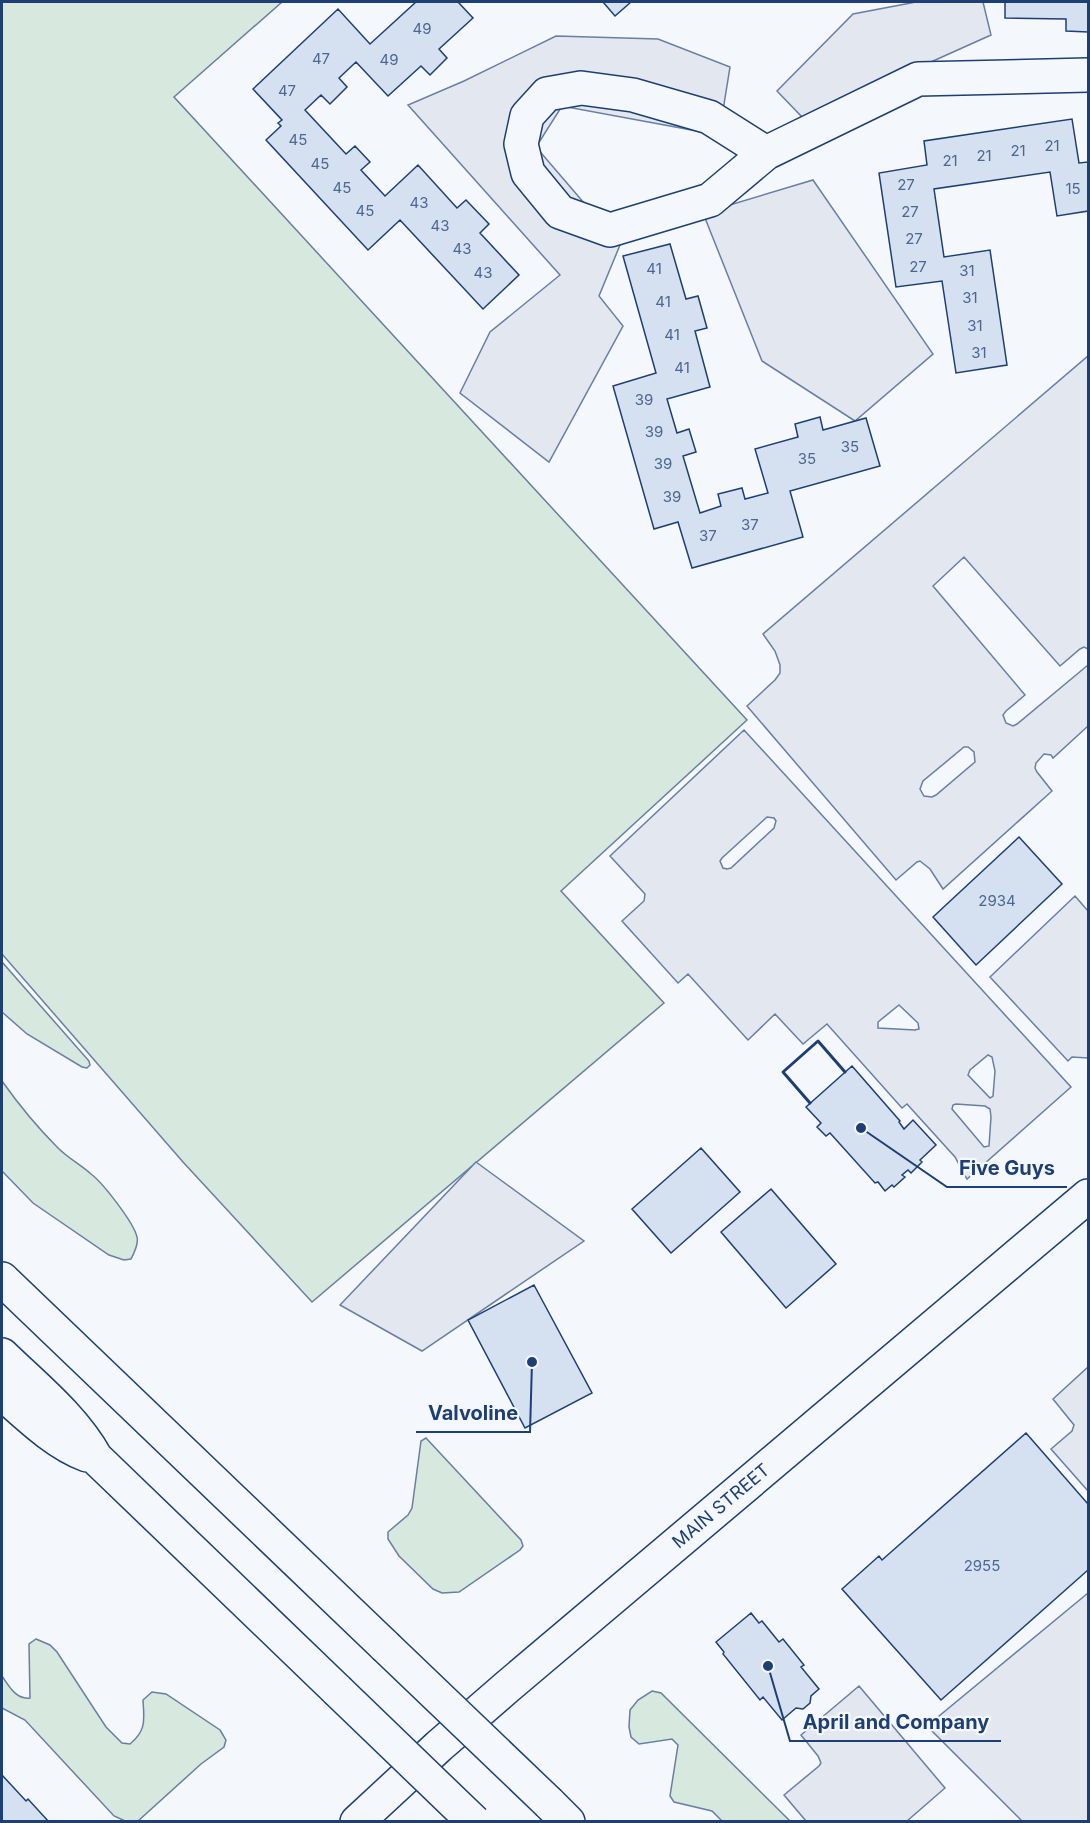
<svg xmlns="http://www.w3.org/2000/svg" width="1090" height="1823" viewBox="0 0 1090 1823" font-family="Inter,sans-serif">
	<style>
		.green { fill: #d7e8df; stroke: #687fa3; stroke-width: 1.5 }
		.parking { fill: #e3e8f0; stroke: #687fa3; stroke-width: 1.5; fill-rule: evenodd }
		.building { fill: #d5e0f0; stroke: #1d3f73; stroke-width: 1.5 }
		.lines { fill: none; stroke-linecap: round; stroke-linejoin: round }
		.minor-casing { stroke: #1d3f73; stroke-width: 36 }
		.secondary-casing { stroke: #1d3f73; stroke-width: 36 }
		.motorway-casing { stroke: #1d3f73; stroke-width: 36 }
		.minor { stroke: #f4f7fb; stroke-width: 33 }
		.secondary { stroke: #f4f7fb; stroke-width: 33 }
		.motorway { stroke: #f4f7fb; stroke-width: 33 }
		.motorway-bridge-casing { stroke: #1d3f73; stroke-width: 36; stroke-linecap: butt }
		.motorway-bridge { stroke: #f4f7fb; stroke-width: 33 }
		.wall { stroke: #1d3f73; stroke-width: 3 }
		.labels { text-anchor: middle; stroke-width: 4.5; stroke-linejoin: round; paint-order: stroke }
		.number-label { font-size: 15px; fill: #4b6792 }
		.street-label { font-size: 18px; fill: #1d3f73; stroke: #f4f7fb }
		.leader { fill: none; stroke: #1d3f73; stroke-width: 2 }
		.callout-dot { fill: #1d3f73; stroke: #f4f7fb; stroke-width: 2 }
		.callout-label { font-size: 20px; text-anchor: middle; font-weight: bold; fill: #1d3f73; stroke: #f4f7fb; stroke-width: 4.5; stroke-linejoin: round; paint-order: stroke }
	</style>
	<rect width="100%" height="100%" fill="#f4f7fb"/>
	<path class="green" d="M 2,2 L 282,2 L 174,97 L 747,720 L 561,891 L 664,1003 L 312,1302 L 183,1162 L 2,954 Z
		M 2,962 L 89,1061 L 90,1065 L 87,1068 L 82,1067 L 27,1034 L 2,1012 Z
		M 2,1081 C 19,1105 37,1127 58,1148 C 68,1158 81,1165 91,1174 C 103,1183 134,1223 137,1237 C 139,1244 134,1253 131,1259 L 124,1260 L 109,1255 L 33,1203 L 2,1171 Z
		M 426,1438 L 521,1540 L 523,1546 L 520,1550 L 459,1592 L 442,1593 L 433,1589 L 399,1556 L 388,1539 L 388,1532 L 408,1515 L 412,1508 L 421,1441 Z
		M 36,1639 L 50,1645 L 57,1652 L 106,1727 L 122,1743 L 130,1744 C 147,1730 144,1719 143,1700 L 152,1692 L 166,1694 L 220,1730 L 226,1740 L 224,1747 L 201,1764 L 138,1821 L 125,1821 L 114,1816 L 25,1720 L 2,1708 L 2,1676 C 9,1686 16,1700 30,1698 L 29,1644 Z
		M 652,1691 L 661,1693 L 790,1821 L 722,1821 L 712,1811 L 674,1802 L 670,1796 L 678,1745 L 672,1739 L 639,1744 L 631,1737 L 629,1727 L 630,1710 L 638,1700 Z"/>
	<path class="parking" d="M 916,2 L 983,2 L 991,35 L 804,119 L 777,91 L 853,14 Z
		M 556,36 L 658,39 L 730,67 L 719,135 L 562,106 L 536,147 L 620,245 L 599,296 L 623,326 L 549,462 L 460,393 L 490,332 L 560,275 L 408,105 L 464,81 Z
		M 813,180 L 933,354 L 855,421 L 762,361 L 703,213 Z
		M 1088,356 L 1088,649 L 1084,647 L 1080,649 L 1060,666 L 964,557 L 933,586 L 1025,695 L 1006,711 L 1003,715 L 1006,723 L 1013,726 L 1017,724 L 1088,665 L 1088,726 L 1053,758 L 1051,755 L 1044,754 L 1036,763 L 1035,768 L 1037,772 L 1052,791 L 943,889 L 930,869 L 920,861 L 917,862 L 896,880 L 747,706 L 775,680 L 780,673 L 780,665 L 775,651 L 763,634 ZM 964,747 L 968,747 L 974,752 L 975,762 L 936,795 L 932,797 L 924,796 L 920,789 L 923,781 Z
		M 744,730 L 1071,1087 L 967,1179 L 955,1157 L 907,1104 L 902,1108 L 827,1024 L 803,1044 L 775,1014 L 748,1040 L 688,974 L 678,983 L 622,921 L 644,901 L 645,894 L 610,856 ZM 767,817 L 774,818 L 776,821 L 774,828 L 731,868 L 727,869 L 723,868 L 720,861 L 722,858 ZM 899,1005 L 918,1023 L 919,1029 L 915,1030 L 878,1028 L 878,1022 ZM 988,1055 L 992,1057 L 995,1071 L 993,1096 L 990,1098 L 968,1075 L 970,1070 ZM 956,1104 L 985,1106 L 990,1109 L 991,1117 L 989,1146 L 984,1147 L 952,1109 L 953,1105 Z
		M 1075,896 L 1088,911 L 1088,1058 L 1072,1057 L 1068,1061 L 990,977 Z
		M 476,1162 L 584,1241 L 422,1351 L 340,1305 Z
		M 1088,1367 L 1088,1491 L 1051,1449 L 1072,1431 L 1074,1425 L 1053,1399 Z
		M 1088,1593 L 1088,1821 L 1022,1821 L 927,1726 Z
		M 859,1686 L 945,1788 L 907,1821 L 806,1821 L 784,1795 L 819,1766 L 821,1763 L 818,1756 L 801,1735 Z"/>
	<path class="building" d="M 416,2 L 458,2 L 473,18 L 439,49 L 447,58 L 430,75 L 421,66 L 388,96 L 356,62 L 339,78 L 347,87 L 330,104 L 321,95 L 305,110 L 346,154 L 355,146 L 370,162 L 361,170 L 385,196 L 418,165 L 457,208 L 466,200 L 489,224 L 480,233 L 519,275 L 483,309 L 400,220 L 368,250 L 266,140 L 281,126 L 278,123 L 282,120 L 253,89 L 338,9 L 370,44 Z
		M 603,2 L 631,2 L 615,16 Z
		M 1005,2 L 1088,2 L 1088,32 L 1066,31 L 1066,19 L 1005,18 Z
		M 1072,119 L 1079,163 L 1088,162 L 1088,211 L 1057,216 L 1050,172 L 934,189 L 944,257 L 990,250 L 1007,365 L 956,373 L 942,281 L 896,287 L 879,173 L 927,165 L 924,141 Z
		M 670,244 L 686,299 L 698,296 L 707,328 L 695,331 L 710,387 L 667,399 L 677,433 L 689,429 L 696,452 L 683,456 L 700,513 L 721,506 L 718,494 L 742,488 L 745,499 L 768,493 L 755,449 L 798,437 L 795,424 L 820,417 L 823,430 L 866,418 L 880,466 L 790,491 L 803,537 L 692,568 L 678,522 L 654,529 L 613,386 L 656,373 L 623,256 Z
		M 1019,837 L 1062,884 L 976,965 L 933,917 Z
		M 852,1066 L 900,1121 L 899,1122 L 904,1129 L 913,1120 L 936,1145 L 920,1160 L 922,1162 L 911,1173 L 908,1170 L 902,1175 L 905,1177 L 894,1187 L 892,1185 L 885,1191 L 878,1182 L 875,1183 L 830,1133 L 826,1136 L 817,1127 L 821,1123 L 806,1107 Z
		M 701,1148 L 740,1192 L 671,1253 L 632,1209 Z
		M 771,1189 L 836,1264 L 786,1308 L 721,1232 Z
		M 534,1285 L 592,1393 L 525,1428 L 468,1320 Z
		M 1026,1433 L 1088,1504 L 1088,1570 L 941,1700 L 842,1589 L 879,1556 L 882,1560 Z
		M 751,1613 L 759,1623 L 762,1621 L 779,1642 L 783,1639 L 804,1665 L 801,1667 L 819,1689 L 811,1696 L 810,1703 L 803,1709 L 796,1708 L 782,1720 L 763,1697 L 760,1700 L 723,1654 L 724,1652 L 716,1642 Z
		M 2,1775 L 26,1801 L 28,1799 L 49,1822 L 2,1822 Z"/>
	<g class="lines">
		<g class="minor-casing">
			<path id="minor" d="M 766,153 L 709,117 L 633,95 L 581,88 L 547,94 L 527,116 L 521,144 L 528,173 L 560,212 L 610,230 L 710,200 L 766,153 L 918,79 L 1088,75"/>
		</g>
		<g class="secondary-casing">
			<path id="secondary" d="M 357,1822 L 439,1746 L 507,1687 L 1088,1196"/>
		</g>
		<g class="motorway-casing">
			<path id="motorway" d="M 2,1279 L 385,1646
				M 2,1355 C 35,1387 73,1417 96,1458 L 337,1690
				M 2,1393 C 27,1415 55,1443 87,1455
				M 549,1803 L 568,1822"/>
		</g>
		<use href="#minor" class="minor"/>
		<use href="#secondary" class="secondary"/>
		<use href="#motorway" class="motorway"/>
		<g class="motorway-bridge-casing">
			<path id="motorway-bridge" d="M 385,1646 L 549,1803
				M 337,1690 L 474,1822"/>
		</g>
		<use href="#motorway-bridge" class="motorway-bridge"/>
		<path class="wall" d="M 810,1103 L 783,1072 L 818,1041 L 845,1072"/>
	</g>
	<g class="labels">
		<g class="number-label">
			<text x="422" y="34">49</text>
			<text x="321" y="64">47</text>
			<text x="389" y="65">49</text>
			<text x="287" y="96">47</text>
			<text x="298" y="145">45</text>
			<text x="1052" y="151">21</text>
			<text x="1018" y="156">21</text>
			<text x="984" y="161">21</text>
			<text x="950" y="166">21</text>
			<text x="320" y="169">45</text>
			<text x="906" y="190">27</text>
			<text x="342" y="193">45</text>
			<text x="1073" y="194">15</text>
			<text x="419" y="208">43</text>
			<text x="365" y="216">45</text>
			<text x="910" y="217">27</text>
			<text x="440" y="231">43</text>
			<text x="914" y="244">27</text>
			<text x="462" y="254">43</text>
			<text x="918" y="272">27</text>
			<text x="654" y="274">41</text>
			<text x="967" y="276">31</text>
			<text x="483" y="278">43</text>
			<text x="970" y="303">31</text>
			<text x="663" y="307">41</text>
			<text x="975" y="331">31</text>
			<text x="672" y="340">41</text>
			<text x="979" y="358">31</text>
			<text x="682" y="373">41</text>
			<text x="644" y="405">39</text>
			<text x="654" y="437">39</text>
			<text x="850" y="452">35</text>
			<text x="807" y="464">35</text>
			<text x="663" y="469">39</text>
			<text x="672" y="502">39</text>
			<text x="750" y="530">37</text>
			<text x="708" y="541">37</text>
			<text x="997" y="906">2934</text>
			<text x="982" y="1571">2955</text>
		</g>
		<g class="street-label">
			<text transform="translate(721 1506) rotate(-40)" y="6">MAIN STREET</text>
		</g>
	</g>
	<path class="leader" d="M861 1128L947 1187H1067M532 1362L530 1432H416M768 1666L790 1741H1001"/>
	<g class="callout-dot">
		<circle cx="861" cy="1128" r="6"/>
		<circle cx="532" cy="1362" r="6"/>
		<circle cx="768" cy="1666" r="6"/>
	</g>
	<g class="callout-label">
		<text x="1007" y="1175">Five Guys</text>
		<text x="473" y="1420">Valvoline</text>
		<text x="896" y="1729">April and Company</text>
	</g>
	<rect width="1090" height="1823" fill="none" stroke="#1d3f73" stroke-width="6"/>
</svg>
